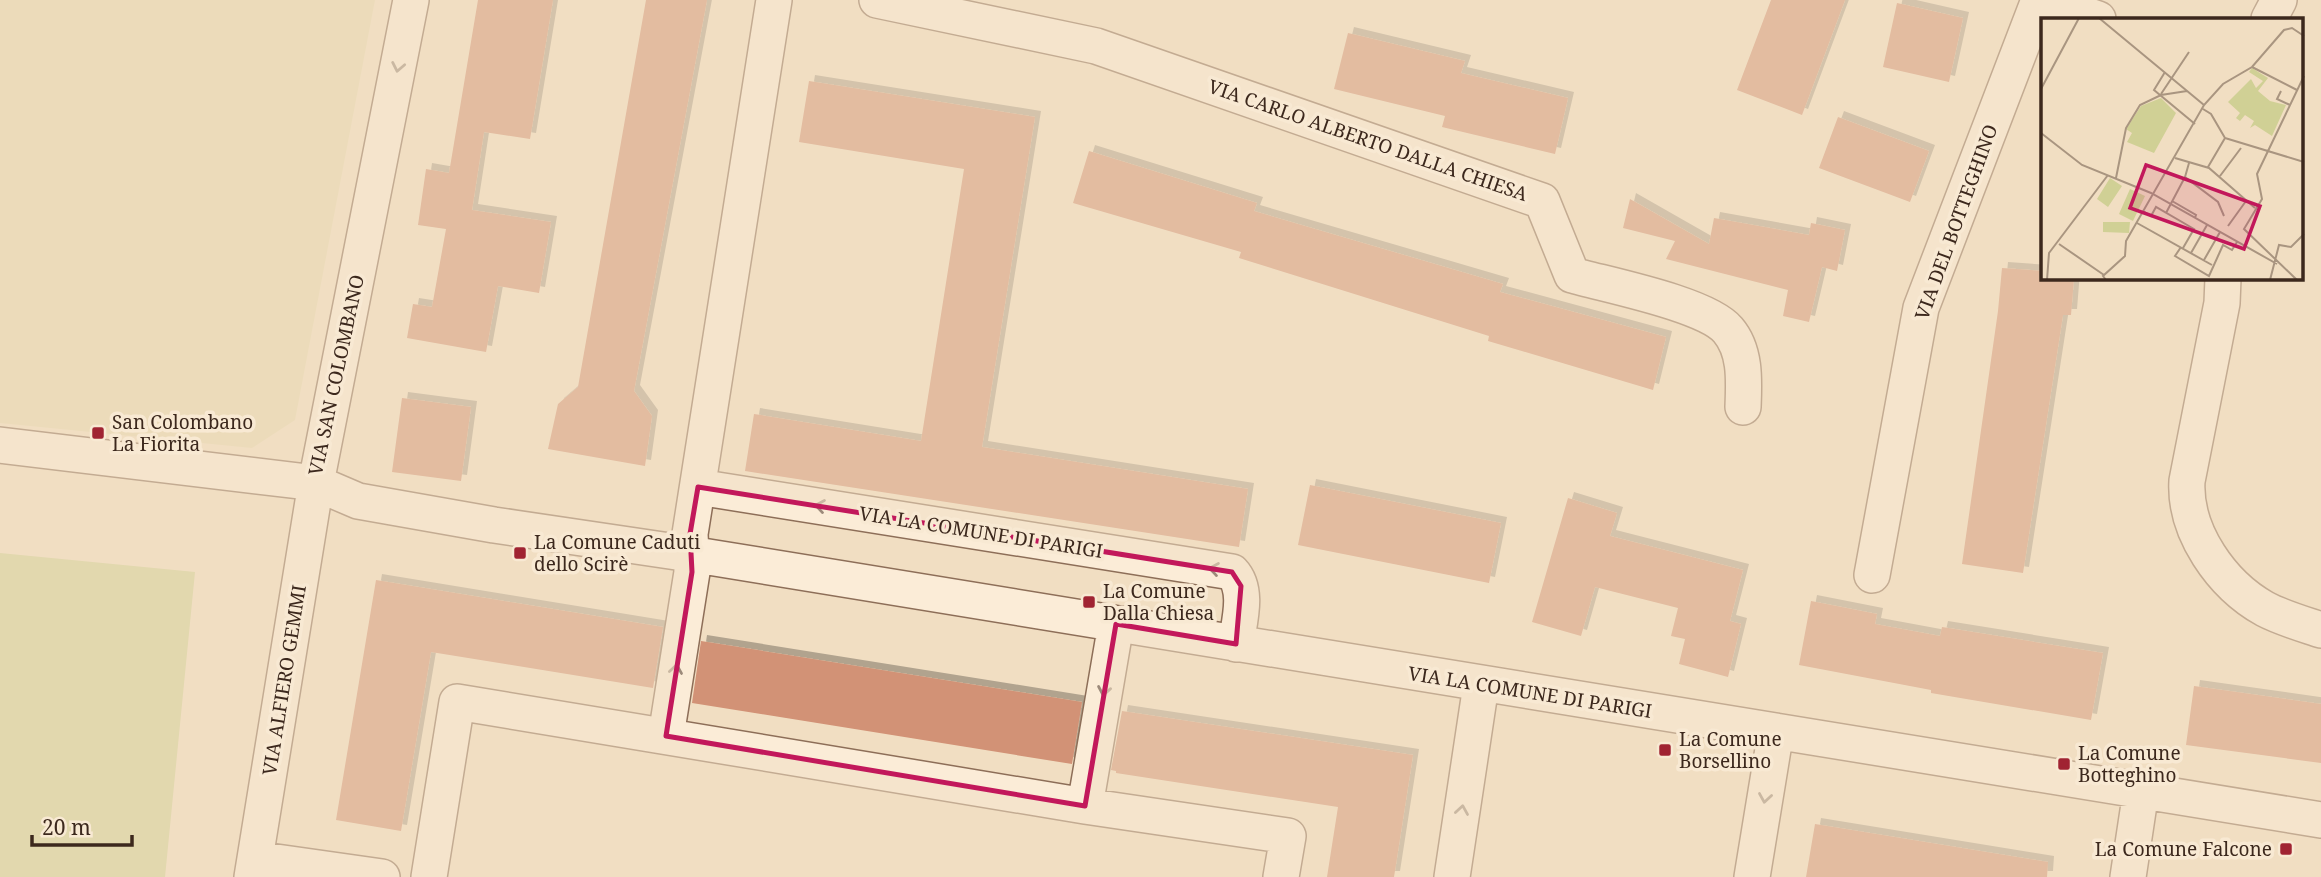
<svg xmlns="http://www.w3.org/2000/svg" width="2321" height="877" viewBox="0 0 2321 877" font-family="'Noto Serif',serif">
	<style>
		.farmland { fill: #e7d8af }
		.green { fill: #d0d095 }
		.building { fill: #d29276; filter: url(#shadow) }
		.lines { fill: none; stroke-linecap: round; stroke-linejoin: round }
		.street-casing { stroke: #8d6e58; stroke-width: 38 }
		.street { stroke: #fbecd7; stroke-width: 35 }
		.oneway { stroke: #9c8a7a }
		.marked { fill: none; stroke: #c2185b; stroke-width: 5; stroke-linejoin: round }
		.poi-dot { fill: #a02332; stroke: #f8e9d3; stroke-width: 2.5 }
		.labels { text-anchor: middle; stroke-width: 7; stroke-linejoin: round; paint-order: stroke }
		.street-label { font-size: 19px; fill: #3c281d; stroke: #f8e9d3 }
		.poi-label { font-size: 19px; fill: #3c281d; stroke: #f8e9d3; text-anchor: start }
		.inset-road { fill: none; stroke: #a99580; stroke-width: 2 }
		.view { fill: #c2185b; fill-opacity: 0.15; stroke: #c2185b; stroke-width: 3.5 }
		.inset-edge { fill: none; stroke: #3c281d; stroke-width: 3.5 }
	</style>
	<defs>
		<filter id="shadow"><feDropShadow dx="6" dy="-6" stdDeviation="0" flood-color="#0004"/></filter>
	</defs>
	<rect width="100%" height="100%" fill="#f1dec2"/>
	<path class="farmland" d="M 0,0 L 375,0 L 295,420 L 252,448 L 0,423 Z"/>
	<path class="green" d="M 0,553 L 195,572 L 165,877 L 0,877 Z"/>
	<path class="building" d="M 478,0 L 553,0 L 530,139 L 484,132 L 472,210 L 551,222 L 539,293 L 498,286 L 486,352 L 407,338 L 413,304 L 432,307 L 446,229 L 418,225 L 426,169 L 449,173 Z
		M 646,0 L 707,0 L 634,391 L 652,416 L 645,466 L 548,449 L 558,404 L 578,387 Z
		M 1771,0 L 1845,0 L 1802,115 L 1737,90 Z
		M 1897,3 L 1963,18 L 1949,82 L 1883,67 Z
		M 1348,33 L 1465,61 L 1461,73 L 1568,98 L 1555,154 L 1442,127 L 1445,116 L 1334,89 Z
		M 809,81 L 1035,117 L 982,447 L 1248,489 L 1239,547 L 745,471 L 754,414 L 921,441 L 964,169 L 799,142 Z
		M 1838,117 L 1929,151 L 1910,202 L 1819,168 Z
		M 1089,151 L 1257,203 L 1254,211 L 1503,284 L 1500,292 L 1666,337 L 1653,390 L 1488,341 L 1489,336 L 1239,258 L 1241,252 L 1073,203 Z
		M 1630,199 L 1709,244 L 1714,218 L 1809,235 L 1811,223 L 1845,230 L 1837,271 L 1822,267 L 1809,322 L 1783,316 L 1788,290 L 1666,259 L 1675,241 L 1623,228 Z
		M 2002,268 L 2043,271 L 2043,278 L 2074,278 L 2071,315 L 2063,315 L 2023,573 L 1962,564 L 1998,311 Z
		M 402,398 L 471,407 L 461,481 L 392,472 Z
		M 1310,485 L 1501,523 L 1489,583 L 1298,545 Z
		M 1568,498 L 1617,513 L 1610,536 L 1743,570 L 1730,621 L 1741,624 L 1728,677 L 1679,664 L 1685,639 L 1671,636 L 1678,608 L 1595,587 L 1581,636 L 1532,622 Z
		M 376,580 L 663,627 L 653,688 L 431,652 L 401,831 L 336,820 Z
		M 1811,601 L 1877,614 L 1875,624 L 1940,636 L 1942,627 L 2103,653 L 2091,720 L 1931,693 L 1931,690 L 1799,665 Z
		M 701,641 L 1082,702 L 1072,764 L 692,703 Z
		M 2194,686 L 2321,704 L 2321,763 L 2186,745 Z
		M 1122,711 L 1413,755 L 1394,877 L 1327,877 L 1338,807 L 1116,773 L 1116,771 L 1111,770 Z
		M 1815,824 L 2048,862 L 2047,877 L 1806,877 Z"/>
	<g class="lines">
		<g class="street-casing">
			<path id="street" d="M 877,0 L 1096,46 L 1542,201 L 1572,275 C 1607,285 1706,304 1728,330 C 1746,351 1744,381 1743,407
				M 2042,0 L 2098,19
				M 2269,19 L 2279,0
				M 2223,278 L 2222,303 L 2187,481 C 2184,532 2222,585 2265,609 C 2282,618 2303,624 2321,630
				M 0,445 L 316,483 L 358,501 L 494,525 L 690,554 L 2321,820
				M 698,487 L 1232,572 C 1249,590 1239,622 1236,644
				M 1872,575 L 1921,308 L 2039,0
				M 666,736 L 692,572 L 690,534 L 774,0
				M 1085,806 L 1116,624
				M 255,859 L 382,877
				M 252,877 L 316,483 L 411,0
				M 429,877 L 457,702 L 1085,806 L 1288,836 L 1281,877
				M 1452,877 L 1481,685
				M 1752,877 L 1776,731
				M 2128,877 L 2141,791"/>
		</g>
		<use href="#street" class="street"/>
	</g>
	<defs><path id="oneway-chevron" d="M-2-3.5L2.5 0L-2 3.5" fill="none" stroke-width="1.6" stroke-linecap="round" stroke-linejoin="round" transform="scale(1.75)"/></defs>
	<g class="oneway">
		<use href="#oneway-chevron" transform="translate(398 67) rotate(101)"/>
		<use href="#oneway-chevron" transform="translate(820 506) rotate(-171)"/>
		<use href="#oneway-chevron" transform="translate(1214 569) rotate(-171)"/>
		<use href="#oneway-chevron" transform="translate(676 669) rotate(-81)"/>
		<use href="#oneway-chevron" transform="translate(1104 691) rotate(100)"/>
		<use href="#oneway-chevron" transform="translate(1765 798) rotate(99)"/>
		<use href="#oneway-chevron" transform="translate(1462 810) rotate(-81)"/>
	</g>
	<path d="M0 0H2321V877H0ZM 698,487 L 1232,572 L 1241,586 L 1236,644 L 1116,624 L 1085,806 L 666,736 L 692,572 L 690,534 Z" fill="#f1dec2" fill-opacity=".55" fill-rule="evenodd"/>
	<path class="marked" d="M 698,487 L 1232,572 L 1241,586 L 1236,644 L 1116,624 L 1085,806 L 666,736 L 692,572 L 690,534 Z"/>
	<g class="poi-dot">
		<rect x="91" y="426" width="14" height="14" rx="3.5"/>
		<rect x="513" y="546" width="14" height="14" rx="3.5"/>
		<rect x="1082" y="595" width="14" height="14" rx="3.5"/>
		<rect x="1658" y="743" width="14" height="14" rx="3.5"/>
		<rect x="2057" y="757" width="14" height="14" rx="3.5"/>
		<rect x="2279" y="842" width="14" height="14" rx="3.5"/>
	</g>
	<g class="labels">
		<g class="street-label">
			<text transform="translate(1368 140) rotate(19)" y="7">VIA CARLO ALBERTO DALLA CHIESA</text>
			<text transform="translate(1956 222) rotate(-70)" y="7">VIA DEL BOTTEGHINO</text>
			<text transform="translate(336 375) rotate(-78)" y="7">VIA SAN COLOMBANO</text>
			<text transform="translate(981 532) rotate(9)" y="7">VIA LA COMUNE DI PARIGI</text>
			<text transform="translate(284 680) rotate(-81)" y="7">VIA ALFIERO GEMMI</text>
			<text transform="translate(1530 692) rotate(9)" y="7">VIA LA COMUNE DI PARIGI</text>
		</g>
		<g class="poi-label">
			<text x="112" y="429">San Colombano<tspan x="112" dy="22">La Fiorita</tspan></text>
			<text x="534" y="549">La Comune Caduti<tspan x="534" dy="22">dello Scirè</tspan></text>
			<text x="1103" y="598">La Comune<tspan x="1103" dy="22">Dalla Chiesa</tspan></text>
			<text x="1679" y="746">La Comune<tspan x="1679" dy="22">Borsellino</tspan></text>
			<text x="2078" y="760">La Comune<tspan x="2078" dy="22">Botteghino</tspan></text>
			<text x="2272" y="856" text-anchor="end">La Comune Falcone</text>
		</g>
	</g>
	<g transform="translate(2041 18)">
		<rect width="262" height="262" fill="#f1dec2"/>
		<path d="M 211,50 L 227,60 L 217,73 L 229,83 L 245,87 L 231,118 L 214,107 L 209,110 L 213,103 L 204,97 L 199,103 L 195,100 L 199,95 L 187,84 L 210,61 L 215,70 L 222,63 L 208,54 ZM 120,80 L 135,95 L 113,135 L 86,124 L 91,115 L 85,111 L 100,88 ZM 69,160 L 81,168 L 67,189 L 56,181 ZM 89,171 L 104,178 L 92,203 L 78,196 ZM 62,204 L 89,204 L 88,215 L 62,214 Z" fill="#d0d095"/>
		<path class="inset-road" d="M 58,0 L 163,87M 211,49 L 256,72M 124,54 L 113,72 L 154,106M 0,71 L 38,0M 240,73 L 236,81 L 249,87M 120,76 L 148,34M 162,91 L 170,96 L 184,120 L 167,149M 0,115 L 41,147 L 110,175 L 236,246M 184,120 L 263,144M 134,140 L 168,150 L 214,190M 148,145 L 144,159 L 177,184 L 183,198M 179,158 L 200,130M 75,160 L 85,110 L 99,87 L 120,77 L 146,73M 131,183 L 155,197 L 154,200M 102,193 L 110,198 L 115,189 L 153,211 L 142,230M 125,195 L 144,159M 96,205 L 171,247M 187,208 L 205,183M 18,226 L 63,257M 140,229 L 134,238 L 168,258 L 182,227 L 191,232 L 196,224M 150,235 L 166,207M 163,242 L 179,214M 6,262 L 8,235 L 67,157M 65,262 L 62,258 L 84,238 L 85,223 L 163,87 L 182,66 L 211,49 L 243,12 L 251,10 L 263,18M 229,262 L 238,227 L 250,229 L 263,216M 256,262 L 203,211 L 221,181 L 216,156 L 263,58"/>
		<path class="view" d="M 105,147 L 219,188 L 203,231 L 89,190 Z"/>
		<rect width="262" height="262" class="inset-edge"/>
	</g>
	<path d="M32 835v10h100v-10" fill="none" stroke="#3c281d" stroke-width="3.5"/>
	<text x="42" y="835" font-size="21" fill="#3c281d" stroke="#f8e9d3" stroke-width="5" paint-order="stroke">20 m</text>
</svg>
